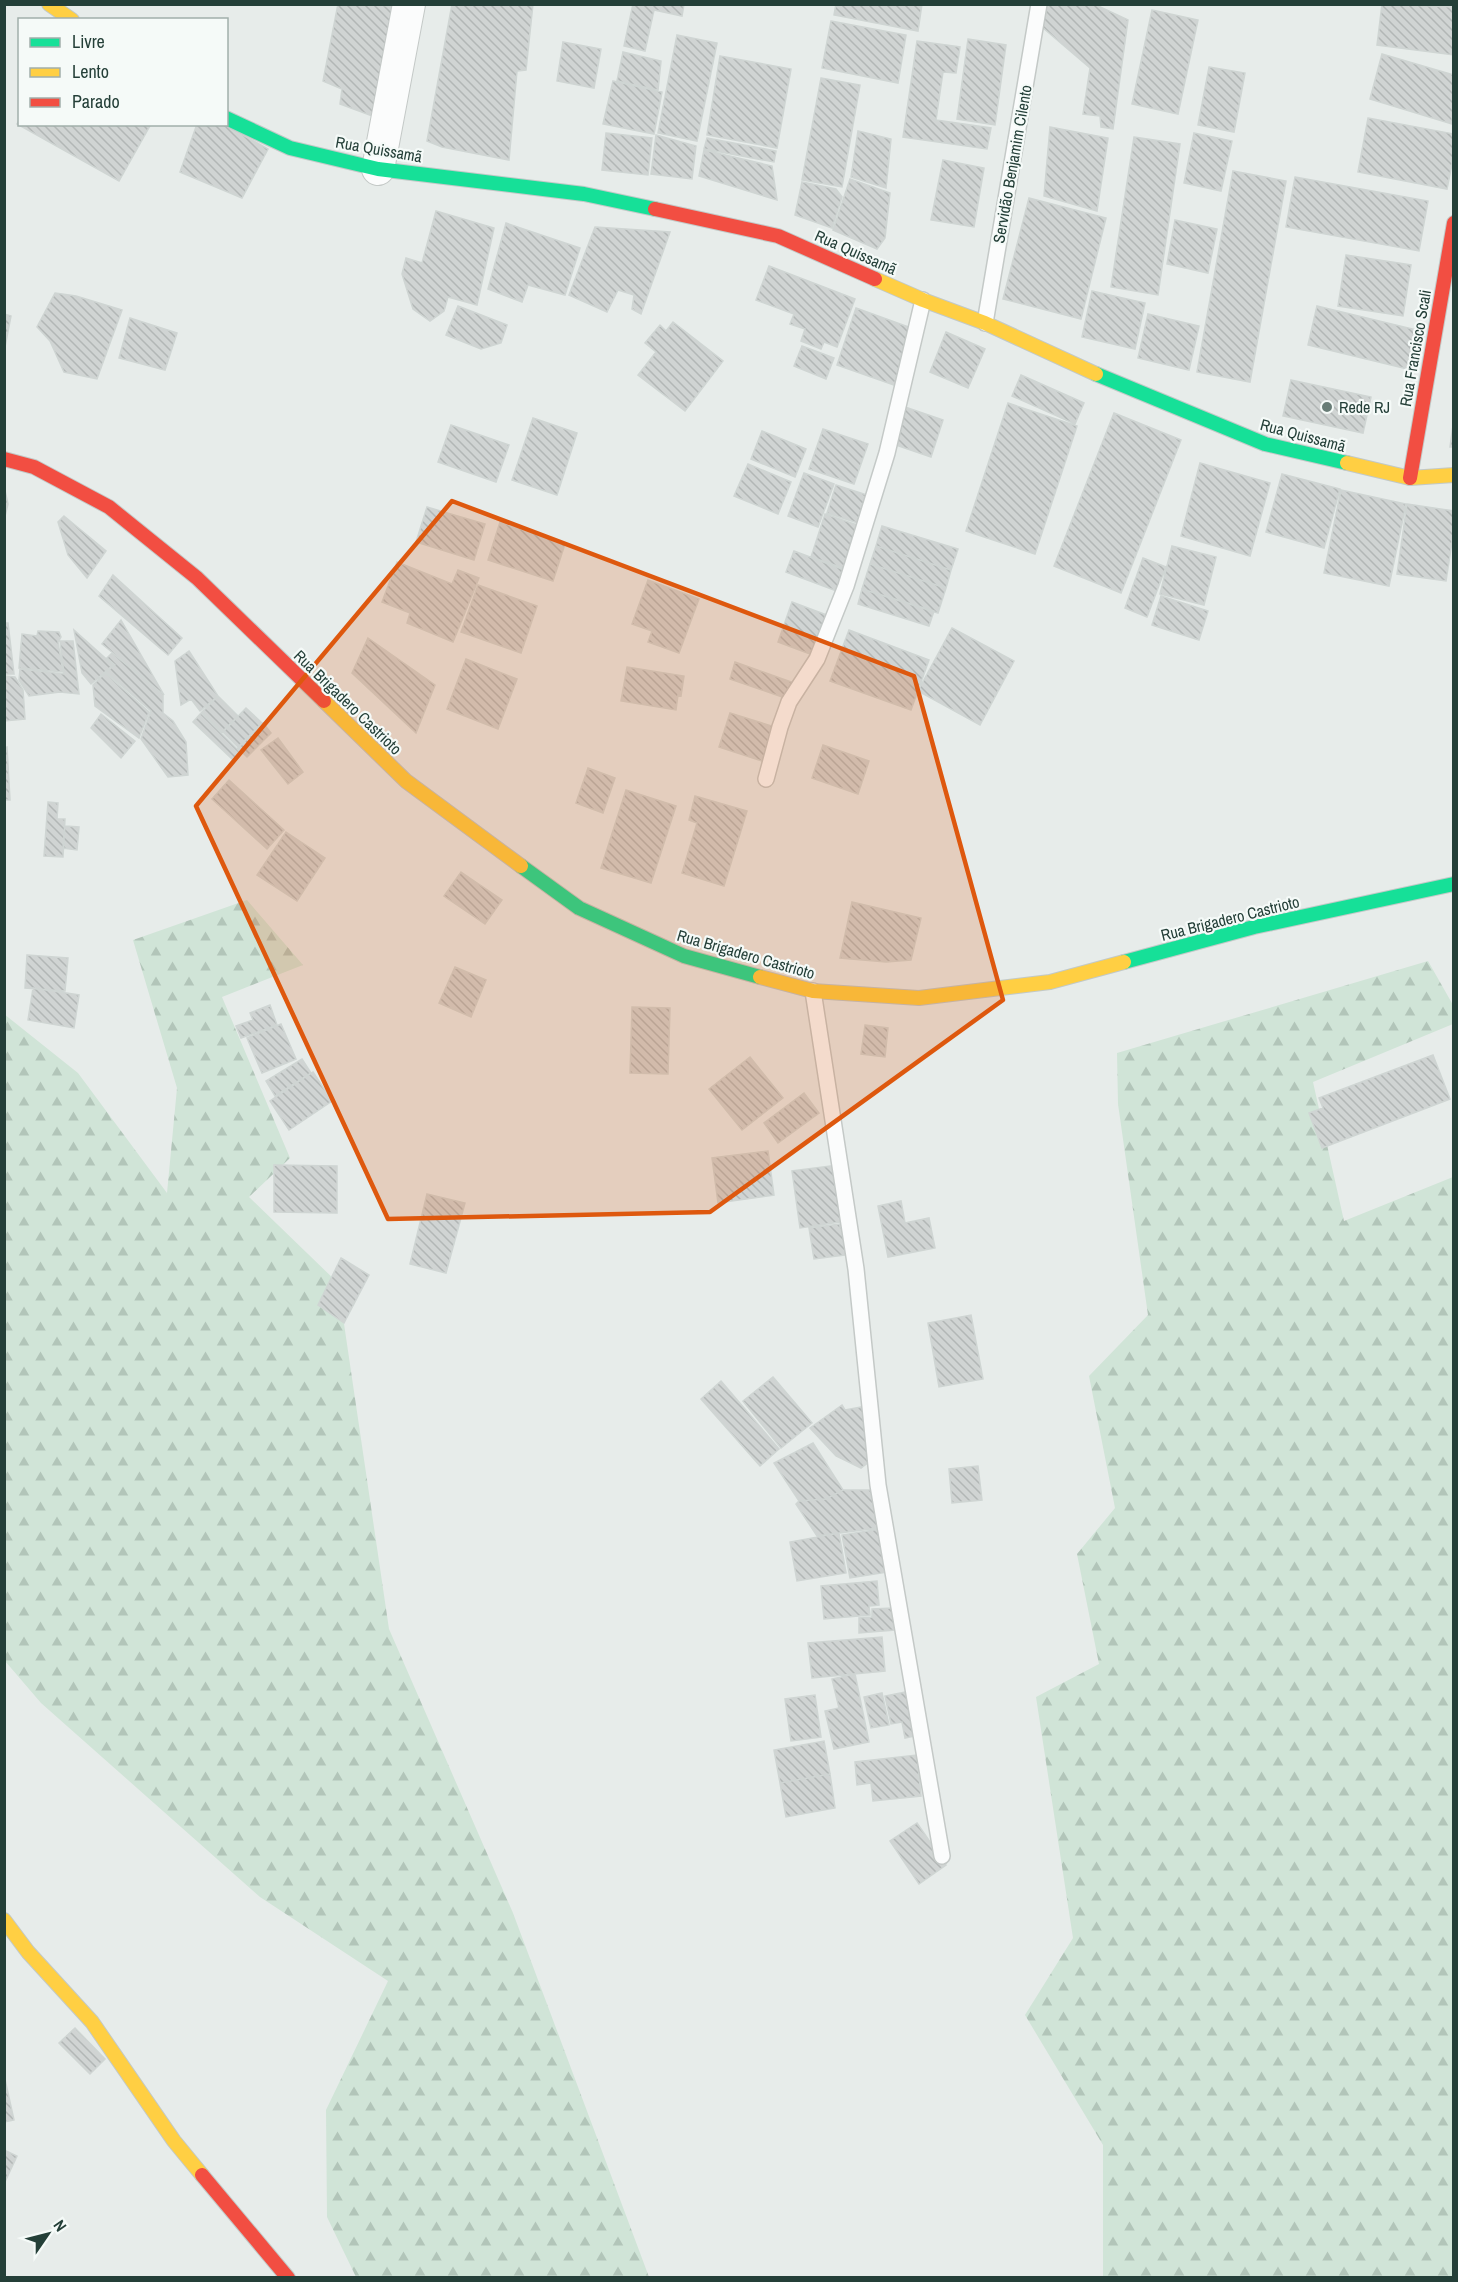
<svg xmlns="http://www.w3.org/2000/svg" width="1458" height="2282" viewBox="0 0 1458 2282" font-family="'Archivo Narrow',sans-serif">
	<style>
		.forest { fill: url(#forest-firs) }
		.building { fill: url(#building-back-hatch); stroke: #cfd5d3; stroke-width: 1.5 }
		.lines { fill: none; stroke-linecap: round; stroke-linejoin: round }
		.lane-casing { stroke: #c4c9c7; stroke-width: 18 }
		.street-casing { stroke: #c4c9c7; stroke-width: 34 }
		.fast-casing { stroke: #c2c9c7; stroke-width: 16 }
		.slow-casing { stroke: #c2c9c7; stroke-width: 16 }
		.jam-casing { stroke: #c2c9c7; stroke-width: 16 }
		.lane { stroke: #fbfcfc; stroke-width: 15 }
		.street { stroke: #fbfcfc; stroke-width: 32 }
		.fast { stroke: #16e098; stroke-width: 14 }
		.slow { stroke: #ffcf43; stroke-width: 14 }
		.jam { stroke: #f24e42; stroke-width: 14 }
		.marked { fill: #de580e; fill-opacity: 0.2; stroke: #de580e; stroke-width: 4.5; stroke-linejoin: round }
		.poi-dot { fill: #687c76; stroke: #f5faf8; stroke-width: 2 }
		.labels { text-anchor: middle; stroke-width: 4.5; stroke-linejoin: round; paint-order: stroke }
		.street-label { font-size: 16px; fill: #243f38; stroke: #f5faf8 }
		.poi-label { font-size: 16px; fill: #243f38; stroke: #f5faf8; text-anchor: start }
	</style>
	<defs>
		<pattern id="forest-firs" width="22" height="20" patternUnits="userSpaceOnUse" patternTransform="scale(1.5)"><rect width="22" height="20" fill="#d0e4d7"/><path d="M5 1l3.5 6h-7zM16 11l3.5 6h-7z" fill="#b2c5b9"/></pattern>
		<pattern id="building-back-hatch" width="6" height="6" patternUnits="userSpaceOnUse" patternTransform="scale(1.5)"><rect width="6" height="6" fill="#d0d4d3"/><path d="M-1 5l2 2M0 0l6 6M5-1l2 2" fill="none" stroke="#b2b7b6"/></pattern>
	</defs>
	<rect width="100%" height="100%" fill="#e7ecea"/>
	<path class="forest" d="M 247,900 L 303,965 L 222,997 L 290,1158 L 249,1197 L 338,1283 L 389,1629 L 513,1913 L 649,2277 L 356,2277 L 327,2217 L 326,2110 L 388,1981 L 260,1897 L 41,1703 L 5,1661 L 4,1014 L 78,1073 L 167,1193 L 177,1088 L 133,940 Z
		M 1428,961 L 1453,1005 L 1453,1024 L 1313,1082 L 1344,1221 L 1453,1177 L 1453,2277 L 1103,2277 L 1103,2145 L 1025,2015 L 1073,1938 L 1036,1697 L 1099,1664 L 1077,1554 L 1115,1508 L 1089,1376 L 1148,1315 L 1118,1104 L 1117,1053 Z"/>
	<path class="building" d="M 338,4 L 395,6 L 383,120 L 340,104 L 342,89 L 323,81 Z
		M 452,4 L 533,4 L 526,70 L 517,71 L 509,160 L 442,147 L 427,141 Z
		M 633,4 L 684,4 L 682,16 L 654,10 L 645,51 L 624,46 Z
		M 836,4 L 922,4 L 918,31 L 834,15 Z
		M 1048,4 L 1094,4 L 1128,20 L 1113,129 L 1101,127 L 1100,116 L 1083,114 L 1090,68 L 1042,27 Z
		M 1382,4 L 1454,7 L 1454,55 L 1377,45 Z
		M 1152,10 L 1198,20 L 1178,114 L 1132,104 Z
		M 831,21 L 906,35 L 898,83 L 822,68 Z
		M 677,35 L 717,43 L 697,141 L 658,133 Z
		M 968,39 L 1006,45 L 995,125 L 957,119 Z
		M 917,41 L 960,47 L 956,73 L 943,72 L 936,120 L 991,128 L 987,149 L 903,137 Z
		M 563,42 L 601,49 L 594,88 L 557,81 Z
		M 623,52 L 661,61 L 658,90 L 617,81 Z
		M 1382,54 L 1454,75 L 1452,124 L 1370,99 Z
		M 720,56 L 791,69 L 777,148 L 707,135 Z
		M 1209,67 L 1245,73 L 1234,132 L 1198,125 Z
		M 821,78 L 860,85 L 842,187 L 802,180 Z
		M 613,81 L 662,92 L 654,134 L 603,124 Z
		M 1368,118 L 1454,134 L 1454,154 L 1447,189 L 1358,172 Z
		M 20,119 L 20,124 L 151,124 L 119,181 L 17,124 Z
		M 197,124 L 223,124 L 268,149 L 242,198 L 180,172 Z
		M 1050,127 L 1108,138 L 1097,211 L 1044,196 Z
		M 858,131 L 891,139 L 886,188 L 851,177 Z
		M 606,133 L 652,138 L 648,175 L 602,170 Z
		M 1194,133 L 1232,141 L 1221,191 L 1184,183 Z
		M 656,135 L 696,146 L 692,179 L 651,174 Z
		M 1134,137 L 1180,144 L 1158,295 L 1111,287 Z
		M 707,138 L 776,151 L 774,162 L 704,149 Z
		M 704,150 L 772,166 L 777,200 L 699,176 Z
		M 943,160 L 984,168 L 974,227 L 931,220 Z
		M 1233,171 L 1286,181 L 1250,382 L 1197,372 Z
		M 1295,177 L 1428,201 L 1419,251 L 1286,227 Z
		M 850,179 L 890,193 L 885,238 L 877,249 L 833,230 Z
		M 802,182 L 836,189 L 842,197 L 832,228 L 795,215 Z
		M 1029,198 L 1106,218 L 1081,319 L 1003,299 Z
		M 436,211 L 494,228 L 477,305 L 448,297 L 444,311 L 430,321 L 413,309 L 402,274 L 406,258 L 422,263 Z
		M 1175,220 L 1217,229 L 1208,273 L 1167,264 Z
		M 506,223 L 580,248 L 565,295 L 528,285 L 522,302 L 488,289 Z
		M 595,227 L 670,232 L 641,314 L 632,309 L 634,295 L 618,290 L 607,312 L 569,295 Z
		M 1346,255 L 1411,265 L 1403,316 L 1338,306 Z
		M 769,266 L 855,299 L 837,347 L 824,342 L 821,349 L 801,341 L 805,329 L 790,324 L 794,314 L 756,300 Z
		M 1092,291 L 1145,303 L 1135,349 L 1082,337 Z
		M 55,293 L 76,296 L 122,310 L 97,379 L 64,372 L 50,341 L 37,327 Z
		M 458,306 L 507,325 L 501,343 L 481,349 L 446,335 Z
		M 1317,306 L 1425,332 L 1416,371 L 1308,345 Z
		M 856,308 L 914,329 L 894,385 L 837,365 Z
		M 4,314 L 11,316 L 4,352 Z
		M 1148,314 L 1199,326 L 1189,370 L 1138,358 Z
		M 130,318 L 177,333 L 165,370 L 119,358 Z
		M 673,322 L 723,361 L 685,411 L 638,375 L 656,352 L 645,343 L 660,325 L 666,331 Z
		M 946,332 L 985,349 L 968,388 L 930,372 Z
		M 802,346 L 834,358 L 826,379 L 794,366 Z
		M 1021,375 L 1084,403 L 1075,424 L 1012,396 Z
		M 1291,380 L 1371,397 L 1363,433 L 1283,416 Z
		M 1008,403 L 1077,426 L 1035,554 L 966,531 Z
		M 905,407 L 943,420 L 931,457 L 893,444 Z
		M 1114,413 L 1181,440 L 1121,593 L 1054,566 Z
		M 533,418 L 577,433 L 557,495 L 512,480 Z
		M 1454,418 L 1454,447 L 1450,447 Z
		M 451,425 L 509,445 L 496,482 L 438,462 Z
		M 823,429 L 868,444 L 854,484 L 809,469 Z
		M 762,431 L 806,449 L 795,477 L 751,459 Z
		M 1200,463 L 1270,483 L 1250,556 L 1181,536 Z
		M 748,464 L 791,482 L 778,514 L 734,496 Z
		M 804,473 L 834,484 L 818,527 L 788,516 Z
		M 1282,474 L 1340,489 L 1324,548 L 1266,532 Z
		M 836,485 L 873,497 L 864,525 L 827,513 Z
		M 4,486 L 8,504 L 4,520 Z
		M 1341,490 L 1406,504 L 1389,586 L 1324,573 Z
		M 1407,504 L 1454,511 L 1454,529 L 1446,581 L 1397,574 Z
		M 427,507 L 485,524 L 474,560 L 416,542 Z
		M 825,514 L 863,527 L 849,570 L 811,557 Z
		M 64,516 L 106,551 L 87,578 L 68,555 L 58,522 Z
		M 500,522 L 565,544 L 553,581 L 488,560 Z
		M 882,526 L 958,549 L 951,570 L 876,546 Z
		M 876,546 L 951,570 L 946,588 L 870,564 Z
		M 1172,546 L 1216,557 L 1204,605 L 1160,594 Z
		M 794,551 L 850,572 L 842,593 L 786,572 Z
		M 1143,558 L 1166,567 L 1147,617 L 1125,608 Z
		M 397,562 L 452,584 L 458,570 L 479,578 L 453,642 L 407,623 L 410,613 L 382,602 Z
		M 870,564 L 946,588 L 938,613 L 862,589 Z
		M 113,575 L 182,638 L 168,655 L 99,596 Z
		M 648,580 L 699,599 L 679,653 L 648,642 L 652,631 L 632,624 Z
		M 478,585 L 537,606 L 521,653 L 461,632 Z
		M 862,589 L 934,611 L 929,626 L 858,604 Z
		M 1161,596 L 1208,611 L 1199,640 L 1152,625 Z
		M 792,602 L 832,617 L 818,657 L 778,642 Z
		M 121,620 L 164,695 L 102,644 Z
		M 4,623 L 8,623 L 14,674 L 4,674 Z
		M 952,628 L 1014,661 L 980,725 L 918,691 Z
		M 74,630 L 113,665 L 91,684 L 82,673 Z
		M 849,630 L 929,660 L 911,710 L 830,681 Z
		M 38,631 L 59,632 L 61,637 L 58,642 L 63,672 L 19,668 L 22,634 L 37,636 Z
		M 368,638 L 435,685 L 416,733 L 352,673 Z
		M 60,641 L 73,641 L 79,694 L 60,692 L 29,696 L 19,680 L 20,669 L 64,674 Z
		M 189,651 L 218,696 L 200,711 L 191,699 L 181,705 L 175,661 Z
		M 112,653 L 163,694 L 163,713 L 173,721 L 186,742 L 188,775 L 168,777 L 141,739 L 151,711 L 106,672 L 115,665 L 107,658 Z
		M 466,659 L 517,679 L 498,729 L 447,709 Z
		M 735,662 L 794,683 L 788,699 L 730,679 Z
		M 627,667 L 684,676 L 681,696 L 678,695 L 676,710 L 621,701 Z
		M 105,673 L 149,712 L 139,738 L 95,706 L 93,685 Z
		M 4,676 L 15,677 L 23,690 L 25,719 L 4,721 Z
		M 218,696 L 238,716 L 222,732 L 202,712 Z
		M 246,708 L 262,723 L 238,747 L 223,732 Z
		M 201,713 L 240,752 L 233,760 L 193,722 Z
		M 730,713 L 778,728 L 768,763 L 719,747 Z
		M 101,714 L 135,741 L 121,758 L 91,728 Z
		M 263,723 L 271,733 L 247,757 L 238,748 Z
		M 278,738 L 303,772 L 288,784 L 261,750 Z
		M 823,745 L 869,761 L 858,794 L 812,778 Z
		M 7,747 L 10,800 L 4,800 L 4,748 Z
		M 588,768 L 615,778 L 603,813 L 576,803 Z
		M 229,780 L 284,830 L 267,849 L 212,799 Z
		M 626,790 L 676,806 L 651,883 L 601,868 Z
		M 695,796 L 747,811 L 724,886 L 682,873 L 697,823 L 689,820 Z
		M 48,802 L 58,803 L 57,819 L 65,819 L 63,857 L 44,856 Z
		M 65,826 L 79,827 L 77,850 L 63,848 Z
		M 286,832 L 325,858 L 297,901 L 257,875 Z
		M 461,872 L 502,900 L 485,924 L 444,896 Z
		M 852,902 L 921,918 L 911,960 L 886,962 L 840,958 Z
		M 27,955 L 68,958 L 65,991 L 25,988 Z
		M 455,967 L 486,980 L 471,1017 L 439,1003 Z
		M 33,988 L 79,995 L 74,1028 L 28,1020 Z
		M 270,1005 L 277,1025 L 241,1038 L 236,1026 L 253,1020 L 250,1013 Z
		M 632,1007 L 670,1008 L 668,1074 L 630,1073 Z
		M 281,1024 L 296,1059 L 262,1073 L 247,1038 Z
		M 865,1025 L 888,1028 L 885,1057 L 861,1054 Z
		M 1433,1055 L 1450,1099 L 1322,1148 L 1309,1113 L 1323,1108 L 1319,1098 Z
		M 750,1057 L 783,1098 L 742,1130 L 709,1089 Z
		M 302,1059 L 311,1073 L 275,1096 L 266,1081 Z
		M 313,1072 L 332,1101 L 289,1130 L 270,1101 Z
		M 804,1093 L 819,1113 L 778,1143 L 764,1123 Z
		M 768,1151 L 774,1195 L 718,1203 L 712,1158 Z
		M 274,1165 L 337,1166 L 337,1213 L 274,1212 Z
		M 838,1165 L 846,1221 L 800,1228 L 792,1171 Z
		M 427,1194 L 465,1203 L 446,1273 L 410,1264 Z
		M 901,1201 L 905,1223 L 929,1218 L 935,1248 L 888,1257 L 878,1206 Z
		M 840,1224 L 840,1228 L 848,1227 L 852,1254 L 814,1259 L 809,1228 Z
		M 341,1258 L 369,1275 L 344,1323 L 318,1305 Z
		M 971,1315 L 983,1379 L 939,1387 L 928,1323 Z
		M 773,1377 L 812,1423 L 781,1448 L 743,1401 Z
		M 721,1381 L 779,1449 L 760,1466 L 701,1399 Z
		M 842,1405 L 845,1410 L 867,1406 L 874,1458 L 861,1468 L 836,1456 L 810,1428 Z
		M 813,1443 L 843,1490 L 826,1499 L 799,1501 L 774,1463 Z
		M 978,1466 L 982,1500 L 952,1503 L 949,1469 Z
		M 843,1490 L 872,1490 L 878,1528 L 817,1536 L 796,1504 L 799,1501 L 826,1499 Z
		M 880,1529 L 888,1572 L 850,1578 L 842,1535 Z
		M 839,1533 L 846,1573 L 797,1581 L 790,1542 Z
		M 877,1581 L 879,1605 L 869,1606 L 870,1615 L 824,1619 L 821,1586 Z
		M 893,1608 L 895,1630 L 859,1633 L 859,1618 L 872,1617 L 872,1609 Z
		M 882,1637 L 885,1671 L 812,1678 L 808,1643 Z
		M 855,1674 L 869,1742 L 834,1749 L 825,1711 L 839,1708 L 832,1679 Z
		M 911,1691 L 919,1735 L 905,1738 L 902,1722 L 891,1724 L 885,1696 Z
		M 882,1693 L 889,1725 L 871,1728 L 864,1697 Z
		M 815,1695 L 821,1737 L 791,1741 L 785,1699 Z
		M 824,1741 L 830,1774 L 780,1783 L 774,1750 Z
		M 917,1755 L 921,1796 L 873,1801 L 871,1783 L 857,1785 L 855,1762 Z
		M 830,1774 L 835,1808 L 786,1817 L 780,1783 Z
		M 917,1823 L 946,1865 L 919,1884 L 890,1841 Z
		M 75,2028 L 105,2059 L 90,2074 L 59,2043 Z
		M 4,2075 L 14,2120 L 4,2122 Z
		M 4,2150 L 17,2156 L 4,2184 Z"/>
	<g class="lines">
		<g class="lane-casing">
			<path id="lane" d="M 985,323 L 1039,4
				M 766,779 L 780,727 L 789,702 L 817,659 L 846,586 L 887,453 L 923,300
				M 813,991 L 856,1269 L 878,1485 L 942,1856"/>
		</g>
		<g class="street-casing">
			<path id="street" d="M 378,169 L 409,4"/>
		</g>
		<g class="fast-casing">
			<path id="fast" d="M 226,118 L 290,148 L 378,169 L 584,194 L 655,209
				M 1096,374 L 1265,444 L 1347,463
				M 521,866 L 579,908 L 684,956 L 760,977
				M 1124,962 L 1254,927 L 1454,884"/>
		</g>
		<g class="slow-casing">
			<path id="slow" d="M 49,4 L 72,20
				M 875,279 L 923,300 L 985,323 L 1096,374
				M 1347,463 L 1410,478 L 1454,475
				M 324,701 L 406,781 L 521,866
				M 760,977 L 813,991 L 919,998 L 1050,982 L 1124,962
				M 4,1920 L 28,1952 L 92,2022 L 174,2141 L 202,2175"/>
		</g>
		<g class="jam-casing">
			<path id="jam" d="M 655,209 L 778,236 L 875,279
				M 4,459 L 34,467 L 109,507 L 197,578 L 324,701
				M 1410,478 L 1454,223
				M 202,2175 L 288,2278"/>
		</g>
		<use href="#lane" class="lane"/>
		<use href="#street" class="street"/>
		<use href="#fast" class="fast"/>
		<use href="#slow" class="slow"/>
		<use href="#jam" class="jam"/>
	</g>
	<path class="marked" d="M 452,501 L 914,676 L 1003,1000 L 710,1212 L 388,1219 L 196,806 Z"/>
	<circle class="poi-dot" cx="1327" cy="407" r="6"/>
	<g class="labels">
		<g class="street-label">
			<text transform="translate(379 149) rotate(10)" y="6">Rua Quissamã</text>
			<text transform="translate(1012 164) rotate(-80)" y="6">Servidão Benjamim Cilento</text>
			<text transform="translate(856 252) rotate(24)" y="6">Rua Quissamã</text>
			<text transform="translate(1415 348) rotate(-80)" y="6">Rua Francisco Scali</text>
			<text transform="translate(1303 435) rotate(15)" y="6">Rua Quissamã</text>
			<text transform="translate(348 702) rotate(44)" y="6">Rua Brigadero Castrioto</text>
			<text transform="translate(1230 918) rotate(-14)" y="6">Rua Brigadero Castrioto</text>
			<text transform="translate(746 954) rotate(16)" y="6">Rua Brigadero Castrioto</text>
		</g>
		<g class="poi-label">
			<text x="1339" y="413">Rede RJ</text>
		</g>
	</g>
	<rect width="1458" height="2282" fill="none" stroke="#243f38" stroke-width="12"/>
	<rect x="18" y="18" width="210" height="108" fill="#f5faf8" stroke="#a1afab" stroke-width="1.5"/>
	<rect x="30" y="38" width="30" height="9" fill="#16e098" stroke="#a1afab" stroke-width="1.5"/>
	<text x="72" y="48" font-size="18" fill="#243f38">Livre</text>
	<rect x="30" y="68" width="30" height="9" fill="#ffcf43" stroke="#a1afab" stroke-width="1.5"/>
	<text x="72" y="78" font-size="18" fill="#243f38">Lento</text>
	<rect x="30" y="98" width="30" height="9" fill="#f24e42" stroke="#a1afab" stroke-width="1.5"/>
	<text x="72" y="108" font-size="18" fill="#243f38">Parado</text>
	<g transform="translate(48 2234) rotate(55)" stroke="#f5faf8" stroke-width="4.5" paint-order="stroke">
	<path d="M0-4.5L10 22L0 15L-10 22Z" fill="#243f38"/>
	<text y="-9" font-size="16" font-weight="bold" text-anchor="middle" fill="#243f38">N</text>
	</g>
</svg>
